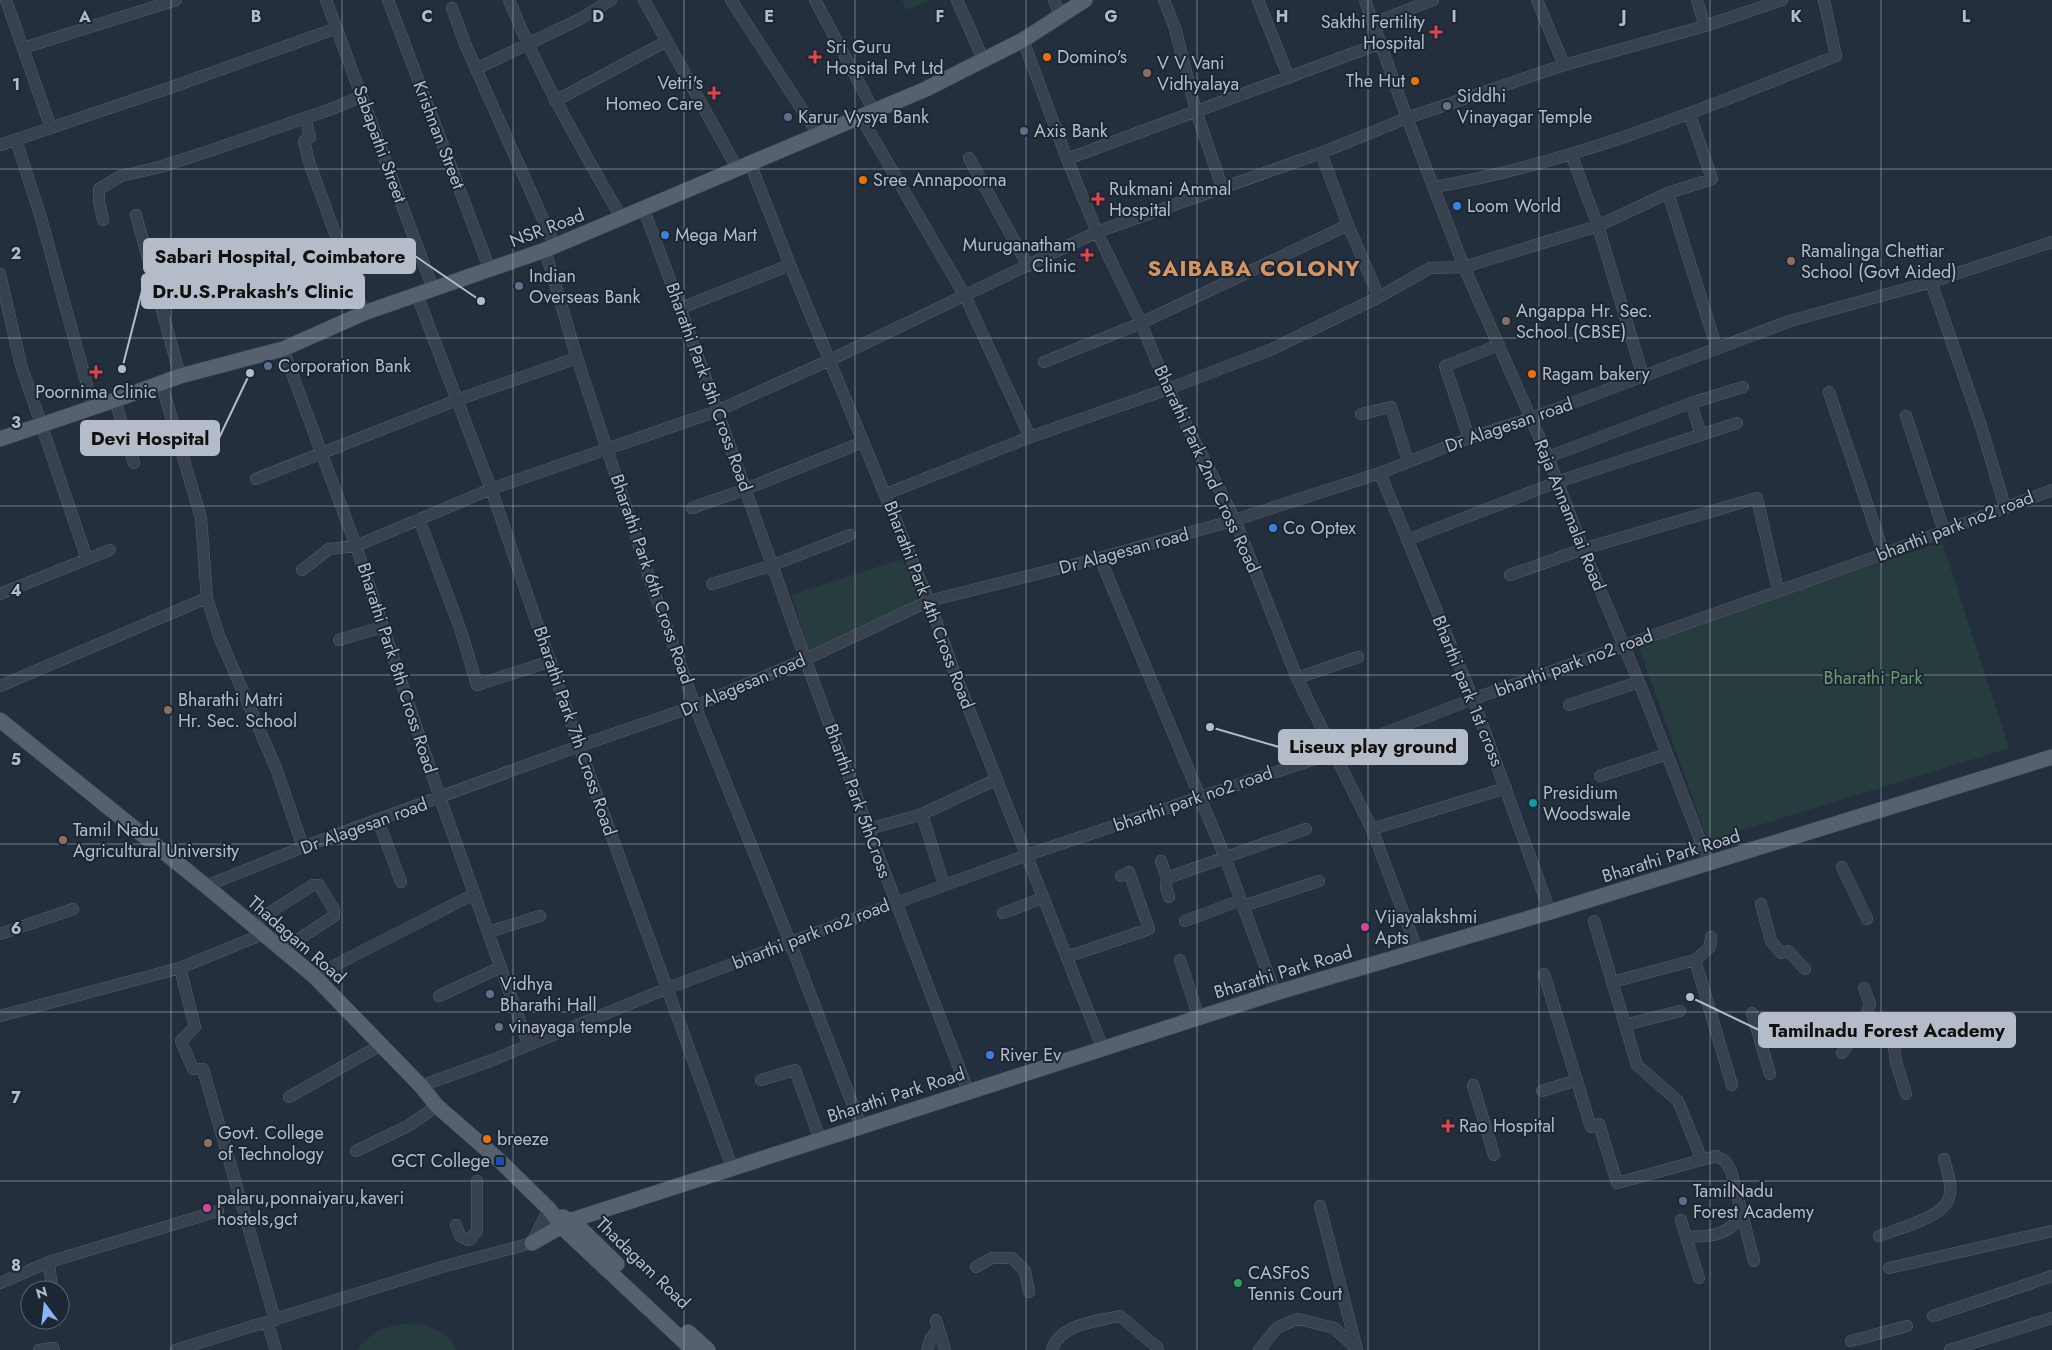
<svg xmlns="http://www.w3.org/2000/svg" width="2052" height="1350" viewBox="0 0 2052 1350" font-family="Jost,sans-serif">
	<style>
		.green { fill: #263c3f }
		.lines { fill: none; stroke-linecap: round; stroke-linejoin: round }
		.minor-casing { stroke: #565f6c; stroke-width: 12 }
		.major-casing { stroke: #414a57; stroke-width: 16 }
		.minor { stroke: #38414e; stroke-width: 11 }
		.major { stroke: #56606e; stroke-width: 15 }
		.grid { fill: none; stroke: #b4bcc9; stroke-width: 1; stroke-opacity: 0.55 }
		.health-dot { fill: #e0444e; stroke: #1d2633; stroke-width: 2 }
		.food-dot { fill: #e8710a; stroke: #1d2633; stroke-width: 2 }
		.education-dot { fill: #8d6e63; stroke: #1d2633; stroke-width: 2 }
		.worship-dot { fill: #6b7280; stroke: #1d2633; stroke-width: 2 }
		.service-dot { fill: #5c6f8a; stroke: #1d2633; stroke-width: 2 }
		.shop-dot { fill: #3f7fe0; stroke: #1d2633; stroke-width: 2 }
		.culture-dot { fill: #0f9aa8; stroke: #1d2633; stroke-width: 2 }
		.hotel-dot { fill: #d1479c; stroke: #1d2633; stroke-width: 2 }
		.transit-dot { fill: #1a4fb4; stroke: #1d2633; stroke-width: 2 }
		.leisure-dot { fill: #2e9e5b; stroke: #1d2633; stroke-width: 2 }
		.labels { text-anchor: middle; stroke-width: 4; stroke-linejoin: round; paint-order: stroke }
		.poi-label { font-size: 18px; fill: #b4bcc9; stroke: #1d2633; text-anchor: start }
		.street-label { font-size: 18px; fill: #b4bcc9; stroke: #1d2633 }
		.park-label { font-size: 18px; fill: #6b9a76; stroke: #1d2633 }
		.district-label { font-size: 22px; font-weight: bold; letter-spacing: 1px; fill: #d59563; stroke: #1d2633 }
		.grid-label { font-size: 16px; text-anchor: middle; font-weight: bold; fill: #b4bcc9; stroke: #1d2633; stroke-width: 4; stroke-linejoin: round; paint-order: stroke }
		.leader { fill: none; stroke: #b4bcc9; stroke-width: 2 }
		.callout-dot { fill: #b4bcc9; stroke: #1d2633; stroke-width: 2 }
		.callout { fill: #b4bcc9; stroke: #b4bcc9; stroke-width: 2 }
		.callout-label { font-size: 19px; text-anchor: middle; font-weight: bold; fill: #111 }
	</style>
	<rect width="100%" height="100%" fill="#242f3e"/>
	<path class="green" d="M 902,0 L 931,0 L 906,10 Z
		M 1942,542 L 2009,748 L 1708,841 L 1638,645 Z
		M 902,559 L 924,599 L 809,653 L 792,595 Z
		M 410,1323 C 430,1325 447,1331 457,1350 L 357,1350 C 371,1332 387,1325 410,1323 Z"/>
	<g class="lines">
		<g class="minor-casing">
			<path id="minor" d="M 6,0 L 51,128
				M 326,0 L 433,289
				M 388,0 L 490,270
				M 509,0 C 540,77 581,147 622,219
				M 644,0 L 737,168
				M 731,0 L 818,134
				M 815,0 L 874,111
				M 957,0 L 983,59
				M 1054,0 L 1060,16
				M 1164,0 L 1175,28 L 1196,111 L 1222,187
				M 1258,0 L 1289,78
				M 1365,0 L 1407,118 L 1464,267 L 1548,457 L 1583,549 L 1639,682 L 1709,863
				M 1537,0 L 1564,65
				M 1697,0 L 1705,26
				M 452,8 L 465,44 L 555,246
				M 1374,23 L 1433,0
				M 1023,40 L 1067,159 L 1097,232 L 1141,323 L 1168,389 L 1235,520 L 1297,678 L 1372,829 L 1418,952
				M 23,48 L 176,0
				M 476,69 L 580,19 L 611,0
				M 555,101 L 667,41
				M 861,117 L 965,296 L 1030,437
				M 305,118 L 310,137 L 304,141 L 309,162 L 364,313
				M 16,140 L 41,218 L 93,407
				M 0,145 L 172,87 L 337,28
				M 1321,153 L 1348,225
				M 1571,154 L 1598,226 L 1643,376
				M 969,158 L 1028,266
				M 1067,159 L 1381,43
				M 750,163 L 790,265 L 929,601 L 955,674 L 1103,1049
				M 1434,187 C 1574,163 1705,108 1836,56 L 1824,0
				M 1668,193 L 1712,179 L 1690,115
				M 644,210 C 700,359 752,509 805,658 C 858,804 913,947 968,1091
				M 136,215 L 180,376
				M 103,220 L 99,201 L 99,189 L 121,176 L 160,167 L 215,149 L 334,108 L 362,96
				M 545,250 L 577,358 L 651,583 L 695,706 L 790,942 L 861,1126
				M 0,274 L 21,365 L 87,559
				M 1931,282 L 1981,426 L 2005,507
				M 417,295 L 491,489 L 579,746 L 732,1167
				M 681,308 L 790,265
				M 283,349 L 356,546 L 440,798 L 528,1044
				M 1044,362 L 1141,323 L 1348,225 L 1379,297
				M 1829,392 L 1884,554
				M 115,400 L 134,463
				M 1691,403 L 1701,435
				M 1361,414 L 1391,407 L 1408,461
				M 1906,416 L 1944,531
				M 1469,438 L 1445,366 L 1499,345
				M 1548,457 L 1691,403 L 1743,387
				M 1380,473 L 1473,699 L 1550,912
				M 256,479 L 457,400 L 577,358
				M 886,494 L 1030,437 L 1168,389 L 1272,349 L 1379,297 L 1430,268 L 1464,267 L 1598,226 L 1668,193 L 1717,349
				M 692,508 L 746,489 L 863,442
				M 419,519 L 461,631 L 477,685 L 551,661
				M 1407,540 L 1557,482 L 1737,423
				M 1100,558 L 1225,857 L 1275,993
				M 302,570 L 329,549 L 356,546 L 491,489 L 717,411 L 830,360 L 1097,232 L 1321,153 L 1407,118 L 1564,65 L 1705,26 L 1782,0
				M 1510,575 L 1583,549 L 1757,498 L 1778,590
				M 712,584 L 773,565 L 850,535
				M 0,594 L 110,550
				M 207,598 L 219,636 L 276,768 L 303,847
				M 339,640 L 382,627
				M 1297,678 L 1358,657
				M 0,686 L 207,598 L 201,518 L 161,382
				M 1569,705 L 1639,682
				M 1600,776 L 1667,754
				M 922,814 L 944,885
				M 378,820 L 401,882
				M 868,829 L 920,815 L 997,779
				M 1372,829 L 1506,788
				M 1161,861 L 1167,878 L 1166,887 L 1169,897
				M 1842,867 L 1867,919
				M 1167,878 L 1306,829
				M 206,886 L 303,847 L 579,746 L 695,706 L 806,659 L 929,601 L 1100,558 L 1235,520 L 1380,473 L 1469,438 L 1532,418 L 1790,321 L 1931,282 L 2052,242
				M 1761,904 L 1771,941 L 1781,953 L 1788,951 L 1805,969
				M 1243,906 L 1319,881
				M 1003,913 L 1043,898
				M 1185,921 L 1241,900
				M 1594,921 L 1637,1065 L 1678,1101 L 1702,1160
				M 252,924 L 313,885 L 319,885 L 334,910 L 334,916 L 282,950
				M 488,932 L 540,916
				M 0,934 L 73,909
				M 1067,957 L 1149,929 L 1129,872 L 1121,876
				M 1180,960 L 1199,1018
				M 1695,960 L 1732,1085
				M 180,968 L 195,1027 L 181,1041 L 193,1069 L 203,1069 L 275,1320
				M 1544,974 L 1591,1127
				M 314,976 L 474,894
				M 1612,982 L 1695,960 L 1710,947 L 1711,937
				M 439,996 L 501,967
				M 1752,1013 L 1770,1074
				M 0,1016 L 180,968 L 263,934
				M 1625,1025 L 1680,1011
				M 1893,1038 L 1896,1062 L 1906,1094
				M 1842,1053 L 1866,1016 L 1870,1004 L 1864,988
				M 761,1080 L 795,1070 L 820,1139
				M 1473,1085 L 1494,1155
				M 421,1086 L 490,1061 L 668,988 L 896,903 L 1027,855 L 1333,753 L 1473,699 L 1884,554 L 2052,490
				M 1542,1091 L 1577,1080
				M 289,1097 L 381,1045
				M 1599,1124 L 1617,1183 L 1716,1156 L 1725,1161 L 1731,1171 L 1754,1261
				M 356,1151 L 408,1126 L 437,1106
				M 1320,1206 L 1357,1350
				M 1681,1220 L 1686,1237
				M 456,1225 L 460,1236 L 469,1240 L 477,1231 L 477,1181
				M 1879,1236 C 1897,1229 1944,1217 1949,1198 C 1953,1186 1947,1171 1944,1159
				M 49,1262 L 52,1290
				M 976,1267 L 992,1258 L 1012,1258 L 1025,1271 L 1029,1292
				M 1889,1268 L 2052,1231
				M 1699,1278 L 1686,1237 C 1713,1236 1725,1237 1742,1215
				M 0,1283 L 49,1262 L 218,1211
				M 1933,1316 L 2052,1276
				M 936,1320 L 945,1350
				M 267,1322 L 276,1350
				M 1851,1341 L 1907,1326
				M 39,1350 L 53,1348 L 54,1350
				M 176,1350 L 442,1267 L 532,1243 L 549,1209
				M 927,1350 L 930,1340 L 938,1328
				M 1052,1350 C 1059,1324 1097,1321 1120,1316 L 1157,1347 L 1158,1350
				M 1259,1350 L 1278,1327 L 1298,1319 L 1334,1328 L 1357,1349
				M 1950,1350 L 2052,1318"/>
		</g>
		<g class="major-casing">
			<path id="major" d="M 0,439 L 115,400 L 180,376 L 283,349 L 364,313 L 545,250 L 926,89 L 1023,40 L 1085,0
				M 0,720 L 206,886 L 314,976 L 421,1086 L 437,1106 L 500,1161 L 549,1209 L 567,1232 L 693,1350
				M 563,1217 L 576,1224 L 617,1264
				M 532,1243 L 562,1226 L 569,1221 L 1275,993 L 1550,912 L 2052,757
				M 688,1332 L 708,1350"/>
		</g>
		<use href="#minor" class="minor"/>
		<use href="#major" class="major"/>
	</g>
	<path class="grid" d="M 171,0 L 171,1350M 342,0 L 342,1350M 513,0 L 513,1350M 684,0 L 684,1350M 855,0 L 855,1350M 1026,0 L 1026,1350M 1197,0 L 1197,1350M 1368,0 L 1368,1350M 1539,0 L 1539,1350M 1710,0 L 1710,1350M 1881,0 L 1881,1350M 0,169 L 2052,169M 0,338 L 2052,338M 0,506 L 2052,506M 0,675 L 2052,675M 0,844 L 2052,844M 0,1012 L 2052,1012M 0,1181 L 2052,1181"/>
	<g class="health-dot">
		<path d="M1433.5 24.5h5v5h5v5h-5v5h-5v-5h-5v-5h5z"/>
		<path d="M812.5 49.5h5v5h5v5h-5v5h-5v-5h-5v-5h5z"/>
		<path d="M711.5 85.5h5v5h5v5h-5v5h-5v-5h-5v-5h5z"/>
		<path d="M1095.5 191.5h5v5h5v5h-5v5h-5v-5h-5v-5h5z"/>
		<path d="M1084.5 247.5h5v5h5v5h-5v5h-5v-5h-5v-5h5z"/>
		<path d="M93.5 364.5h5v5h5v5h-5v5h-5v-5h-5v-5h5z"/>
		<path d="M1445.5 1118.5h5v5h5v5h-5v5h-5v-5h-5v-5h5z"/>
	</g>
	<g class="food-dot">
		<circle cx="1047" cy="57" r="5"/>
		<circle cx="1415" cy="81" r="5"/>
		<circle cx="863" cy="180" r="5"/>
		<circle cx="1532" cy="374" r="5"/>
		<circle cx="487" cy="1139" r="5"/>
	</g>
	<g class="education-dot">
		<circle cx="1147" cy="73" r="5"/>
		<circle cx="1791" cy="261" r="5"/>
		<circle cx="1506" cy="321" r="5"/>
		<circle cx="168" cy="710" r="5"/>
		<circle cx="63" cy="840" r="5"/>
		<circle cx="208" cy="1143" r="5"/>
	</g>
	<g class="worship-dot">
		<circle cx="1447" cy="106" r="5"/>
		<circle cx="499" cy="1027" r="5"/>
	</g>
	<g class="service-dot">
		<circle cx="788" cy="117" r="5"/>
		<circle cx="1024" cy="131" r="5"/>
		<circle cx="519" cy="286" r="5"/>
		<circle cx="268" cy="366" r="5"/>
		<circle cx="490" cy="994" r="5"/>
		<circle cx="1683" cy="1201" r="5"/>
	</g>
	<g class="shop-dot">
		<circle cx="1457" cy="206" r="5"/>
		<circle cx="665" cy="235" r="5"/>
		<circle cx="1273" cy="528" r="5"/>
		<circle cx="990" cy="1055" r="5"/>
	</g>
	<circle class="culture-dot" cx="1533" cy="803" r="5"/>
	<g class="hotel-dot">
		<circle cx="1365" cy="927" r="5"/>
		<circle cx="207" cy="1208" r="5"/>
	</g>
	<rect class="transit-dot" x="495" y="1156" width="10" height="10" rx="2.5"/>
	<circle class="leisure-dot" cx="1238" cy="1283" r="5"/>
	<g class="labels">
		<g class="poi-label">
			<text x="1425" y="28" text-anchor="end">Sakthi Fertility<tspan x="1425" dy="21">Hospital</tspan></text>
			<text x="826" y="53">Sri Guru<tspan x="826" dy="21">Hospital Pvt Ltd</tspan></text>
			<text x="1057" y="63">Domino's</text>
			<text x="1157" y="69">V V Vani<tspan x="1157" dy="21">Vidhyalaya</tspan></text>
			<text x="1405" y="87" text-anchor="end">The Hut</text>
			<text x="703" y="89" text-anchor="end">Vetri's<tspan x="703" dy="21">Homeo Care</tspan></text>
			<text x="1457" y="102">Siddhi<tspan x="1457" dy="21">Vinayagar Temple</tspan></text>
			<text x="798" y="123">Karur Vysya Bank</text>
			<text x="1034" y="137">Axis Bank</text>
			<text x="873" y="186">Sree Annapoorna</text>
			<text x="1109" y="195">Rukmani Ammal<tspan x="1109" dy="21">Hospital</tspan></text>
			<text x="1467" y="212">Loom World</text>
			<text x="675" y="241">Mega Mart</text>
			<text x="1076" y="251" text-anchor="end">Muruganatham<tspan x="1076" dy="21">Clinic</tspan></text>
			<text x="1801" y="257">Ramalinga Chettiar<tspan x="1801" dy="21">School (Govt Aided)</tspan></text>
			<text x="529" y="282">Indian<tspan x="529" dy="21">Overseas Bank</tspan></text>
			<text x="1516" y="317">Angappa Hr. Sec.<tspan x="1516" dy="21">School (CBSE)</tspan></text>
			<text x="278" y="372">Corporation Bank</text>
			<text x="1542" y="380">Ragam bakery</text>
			<text x="96" y="398" text-anchor="middle">Poornima Clinic</text>
			<text x="1283" y="534">Co Optex</text>
			<text x="178" y="706">Bharathi Matri<tspan x="178" dy="21">Hr. Sec. School</tspan></text>
			<text x="1543" y="799">Presidium<tspan x="1543" dy="21">Woodswale</tspan></text>
			<text x="73" y="836">Tamil Nadu<tspan x="73" dy="21">Agricultural University</tspan></text>
			<text x="1375" y="923">Vijayalakshmi<tspan x="1375" dy="21">Apts</tspan></text>
			<text x="500" y="990">Vidhya<tspan x="500" dy="21">Bharathi Hall</tspan></text>
			<text x="509" y="1033">vinayaga temple</text>
			<text x="1000" y="1061">River Ev</text>
			<text x="1459" y="1132">Rao Hospital</text>
			<text x="218" y="1139">Govt. College<tspan x="218" dy="21">of Technology</tspan></text>
			<text x="497" y="1145">breeze</text>
			<text x="490" y="1167" text-anchor="end">GCT College</text>
			<text x="1693" y="1197">TamilNadu<tspan x="1693" dy="21">Forest Academy</tspan></text>
			<text x="217" y="1204">palaru,ponnaiyaru,kaveri<tspan x="217" dy="21">hostels,gct</tspan></text>
			<text x="1248" y="1279">CASFoS<tspan x="1248" dy="21">Tennis Court</tspan></text>
		</g>
		<g class="street-label">
			<text transform="translate(439 135) rotate(69)" y="6">Krishnan Street</text>
			<text transform="translate(380 144) rotate(70)" y="6">Sabapathi Street</text>
			<text transform="translate(547 228) rotate(-21)" y="6">NSR Road</text>
			<text transform="translate(709 387) rotate(70)" y="6">Bharathi Park 5th Cross Road</text>
			<text transform="translate(1509 425) rotate(-19)" y="6">Dr Alagesan road</text>
			<text transform="translate(1207 469) rotate(65)" y="6">Bharathi Park 2nd Cross Road</text>
			<text transform="translate(1570 515) rotate(68)" y="6">Raja Annamalai Road</text>
			<text transform="translate(1955 526) rotate(-21)" y="6">bharthi park no2 road</text>
			<text transform="translate(1124 551) rotate(-15)" y="6">Dr Alagesan road</text>
			<text transform="translate(652 579) rotate(71)" y="6">Bharathi Park 6th Cross Road</text>
			<text transform="translate(929 605) rotate(69)" y="6">Bharathi Park 4th Cross Road</text>
			<text transform="translate(1574 663) rotate(-20)" y="6">bharthi park no2 road</text>
			<text transform="translate(397 668) rotate(72)" y="6">Bharathi Park 8th Cross Road</text>
			<text transform="translate(743 685) rotate(-23)" y="6">Dr Alagesan road</text>
			<text transform="translate(1468 691) rotate(68)" y="6">Bharthi park 1st cross</text>
			<text transform="translate(575 731) rotate(71)" y="6">Bharathi Park 7th Cross Road</text>
			<text transform="translate(1193 799) rotate(-19)" y="6">bharthi park no2 road</text>
			<text transform="translate(858 801) rotate(70)" y="6">Bharthi Park 5thCross</text>
			<text transform="translate(364 826) rotate(-20)" y="6">Dr Alagesan road</text>
			<text transform="translate(1671 856) rotate(-17)" y="6">Bharathi Park Road</text>
			<text transform="translate(811 934) rotate(-21)" y="6">bharthi park no2 road</text>
			<text transform="translate(297 940) rotate(41)" y="6">Thadagam Road</text>
			<text transform="translate(1283 972) rotate(-17)" y="6">Bharathi Park Road</text>
			<text transform="translate(896 1095) rotate(-18)" y="6">Bharathi Park Road</text>
			<text transform="translate(643 1263) rotate(44)" y="6">Thadagam Road</text>
		</g>
		<g class="park-label">
			<text x="1873" y="684">Bharathi Park</text>
		</g>
		<g class="district-label">
			<text x="1254" y="276">SAIBABA COLONY</text>
		</g>
	</g>
	<g class="grid-label">
		<text x="85" y="22">A</text>
		<text x="256" y="22">B</text>
		<text x="427" y="22">C</text>
		<text x="598" y="22">D</text>
		<text x="769" y="22">E</text>
		<text x="940" y="22">F</text>
		<text x="1111" y="22">G</text>
		<text x="1282" y="22">H</text>
		<text x="1454" y="22">I</text>
		<text x="1624" y="22">J</text>
		<text x="1796" y="22">K</text>
		<text x="1966" y="22">L</text>
		<text x="16" y="90">1</text>
		<text x="16" y="259">2</text>
		<text x="16" y="428">3</text>
		<text x="16" y="596">4</text>
		<text x="16" y="765">5</text>
		<text x="16" y="934">6</text>
		<text x="16" y="1103">7</text>
		<text x="16" y="1271">8</text>
	</g>
	<path class="leader" d="M481 301L415 256M122 369L142 291M250 373L219 438M1210 727L1279 747M1690 997L1759 1030"/>
	<g class="callout-dot">
		<circle cx="481" cy="301" r="5"/>
		<circle cx="122" cy="369" r="5"/>
		<circle cx="250" cy="373" r="5"/>
		<circle cx="1210" cy="727" r="5"/>
		<circle cx="1690" cy="997" r="5"/>
	</g>
	<g class="callout">
		<rect x="144" y="239" width="271" height="34" rx="5"/>
		<rect x="142" y="274" width="222" height="34" rx="5"/>
		<rect x="81" y="421" width="138" height="34" rx="5"/>
		<rect x="1279" y="730" width="188" height="34" rx="5"/>
		<rect x="1759" y="1013" width="256" height="34" rx="5"/>
	</g>
	<g class="callout-label">
		<text x="280" y="263">Sabari Hospital, Coimbatore</text>
		<text x="253" y="298">Dr.U.S.Prakash's Clinic</text>
		<text x="150" y="445">Devi Hospital</text>
		<text x="1373" y="753">Liseux play ground</text>
		<text x="1887" y="1037">Tamilnadu Forest Academy</text>
	</g>
	<g transform="translate(45 1305) rotate(345)"><circle r="24" fill="#1d2633" stroke="#59626f"/>
	<path d="M0-4L9 19L0 12L-9 19Z" fill="#8ab4f8"/>
	<text y="-8" font-size="14" font-weight="bold" text-anchor="middle" fill="#b4bcc9">N</text>
	</g>
</svg>
